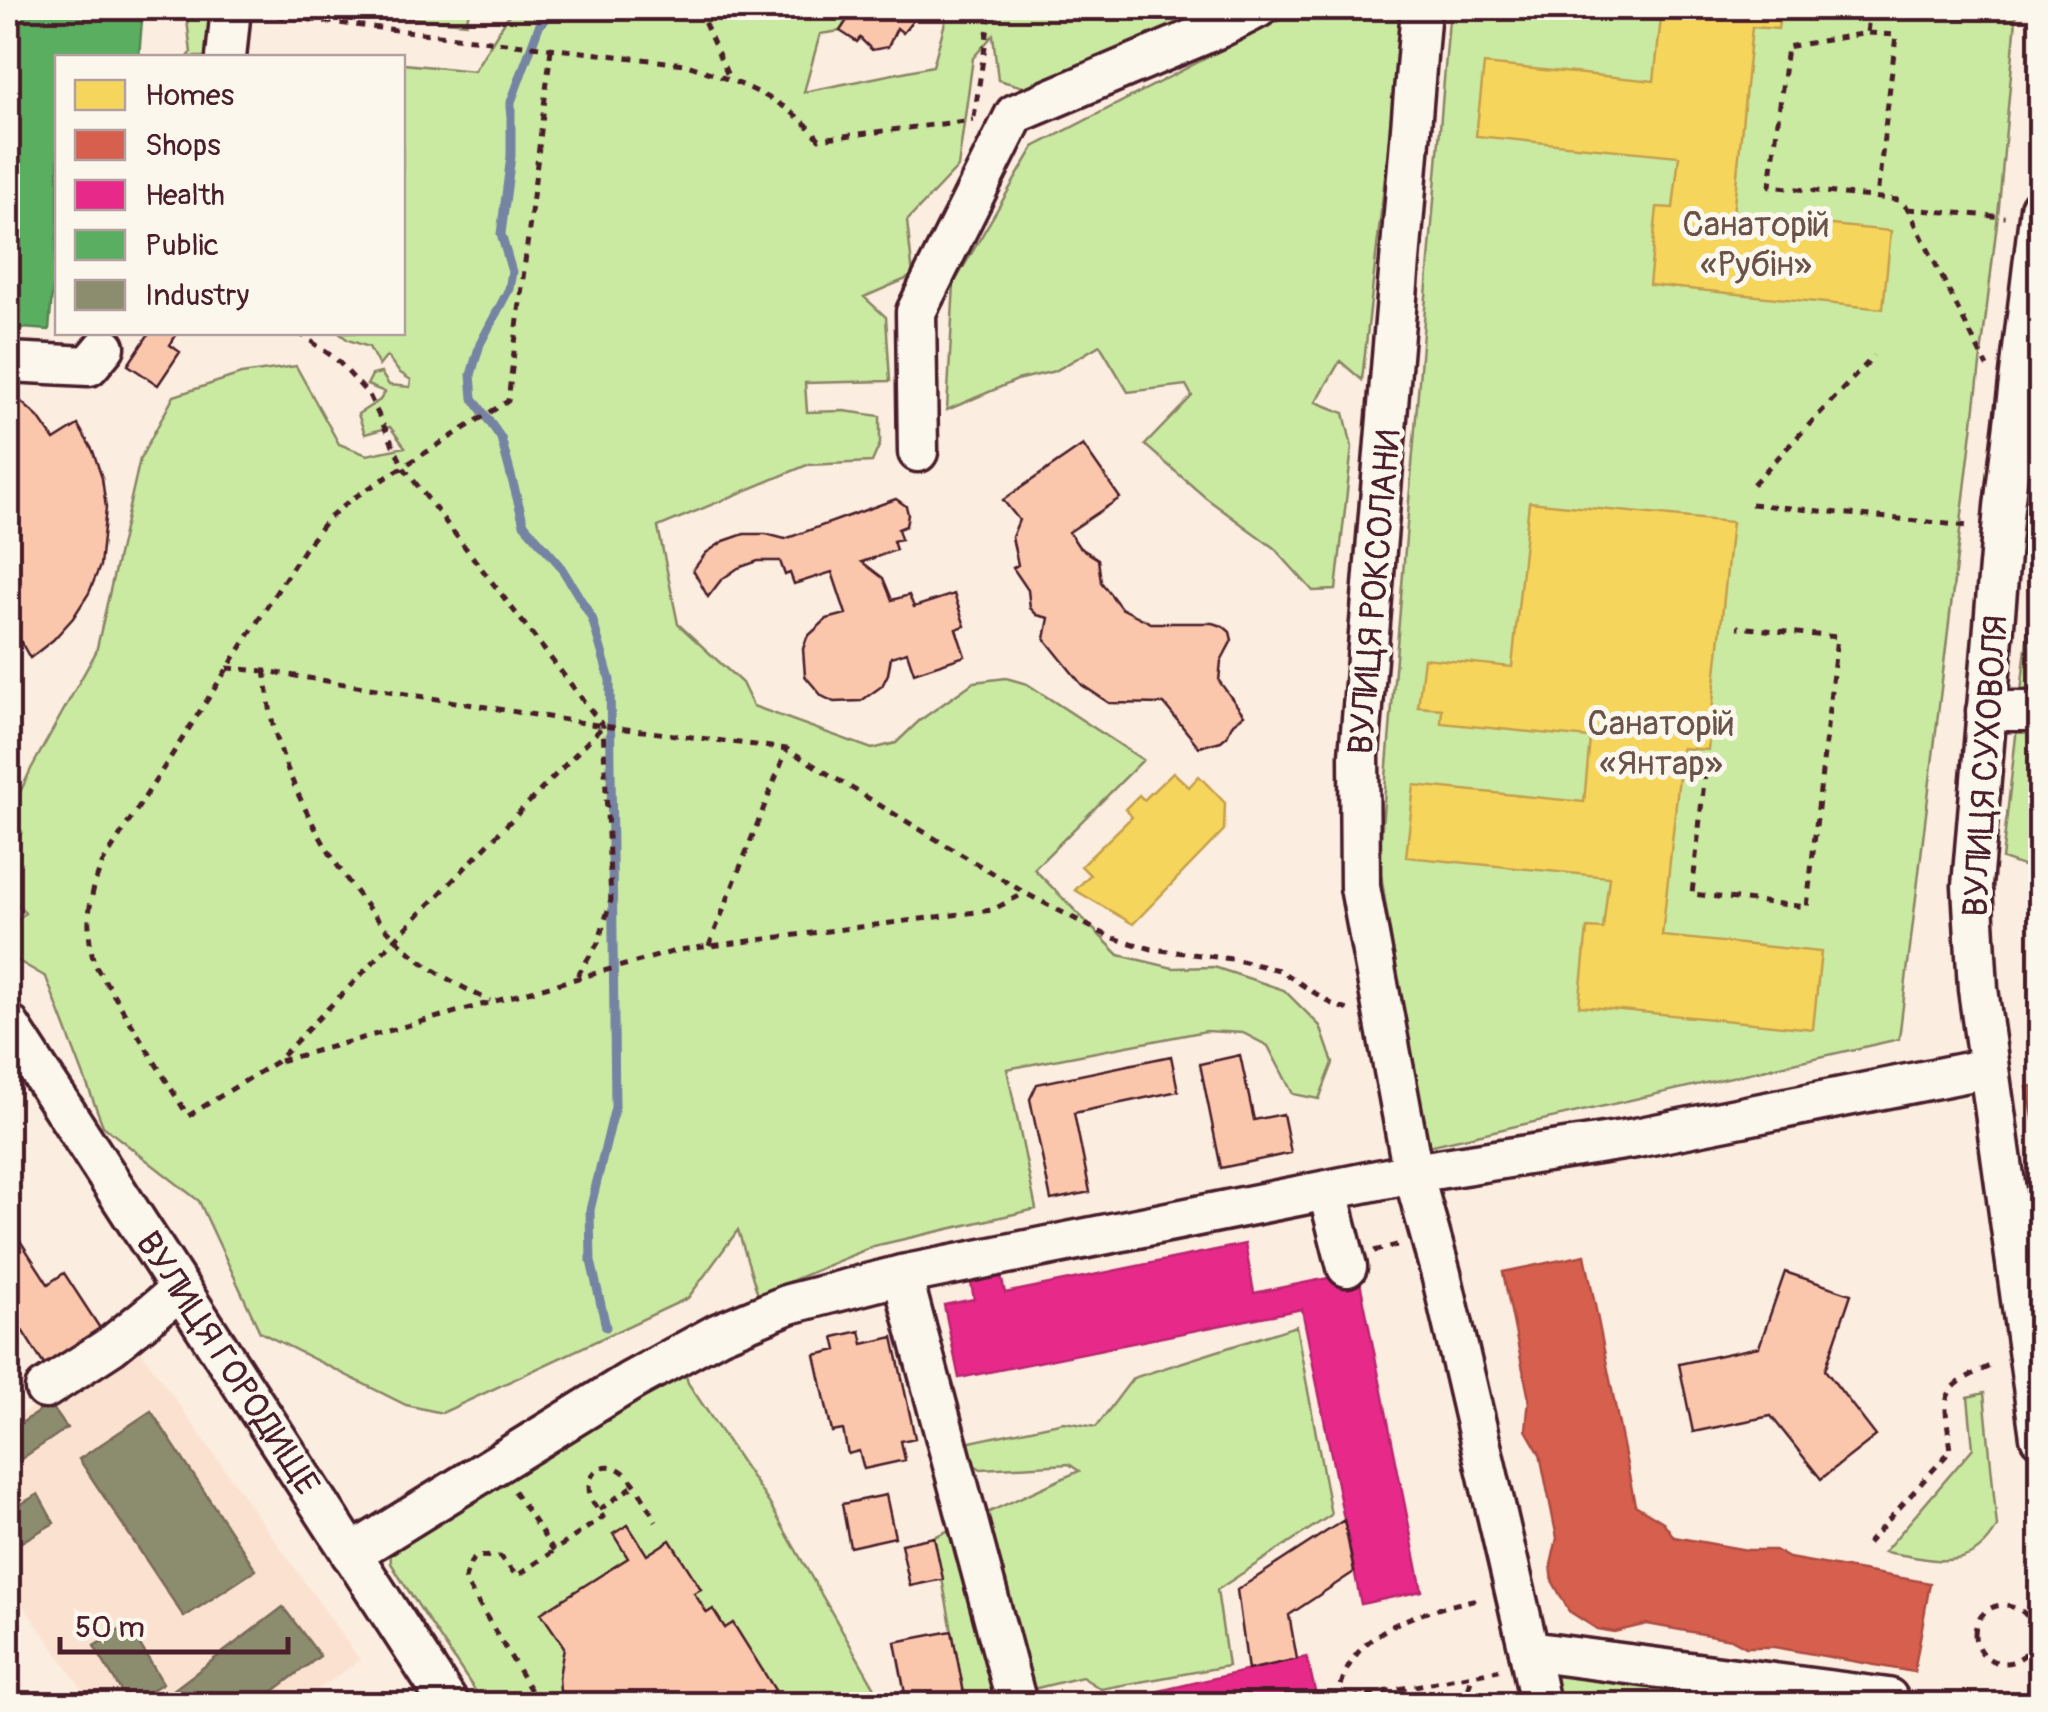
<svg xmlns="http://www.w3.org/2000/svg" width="2048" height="1712" viewBox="0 0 2048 1712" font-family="Pangolin,sans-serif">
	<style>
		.built { fill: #fbe2d0 }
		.green { fill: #caeaa2; stroke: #8a8466; stroke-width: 2.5 }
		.homes { fill: #f6d55c; stroke: #c29e4d; stroke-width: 2.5 }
		.shops { fill: #d6604d; stroke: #ac4c43; stroke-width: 2.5 }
		.health { fill: #e7298a; stroke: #b8266e; stroke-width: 2.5 }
		.public { fill: #5aae61; stroke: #558351; stroke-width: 2.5 }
		.industry { fill: #8c8c6e; stroke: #786b5a; stroke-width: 2.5 }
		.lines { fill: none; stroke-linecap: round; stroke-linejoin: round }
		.stream { stroke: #7783a2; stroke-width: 9 }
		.building { fill: #fbc7ac; stroke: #4a1f2b; stroke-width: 2.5 }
		.minor-casing { stroke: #4a1f2b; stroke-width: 45 }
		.path { stroke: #4a1f2b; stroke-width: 5; stroke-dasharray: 8 8; stroke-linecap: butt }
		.minor { stroke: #fbf7ec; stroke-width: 38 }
		.labels { text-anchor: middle; stroke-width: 10; stroke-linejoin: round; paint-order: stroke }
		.park-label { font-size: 35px; fill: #6a5249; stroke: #fbf7ec }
		.street-label { font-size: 35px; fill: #4a1f2b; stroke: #fbf7ec }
	</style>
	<rect width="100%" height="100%" fill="#fbeddf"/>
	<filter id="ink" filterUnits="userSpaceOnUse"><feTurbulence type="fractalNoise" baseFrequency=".01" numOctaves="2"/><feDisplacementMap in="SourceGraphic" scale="20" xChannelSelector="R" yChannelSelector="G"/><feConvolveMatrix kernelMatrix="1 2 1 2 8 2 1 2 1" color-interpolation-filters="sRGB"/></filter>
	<g filter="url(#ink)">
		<path class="built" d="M 133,1340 L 360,1660 L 297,1704 L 93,1704 L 8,1584 L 8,1423 Z"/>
		<path class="green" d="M 165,8 L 221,8 L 213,57 L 188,57 L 191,53 L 186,11 Z
			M 300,8 L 470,8 L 466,23 Z
			M 513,8 L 855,8 L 840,31 L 820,34 L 804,92 L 933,66 L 949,8 L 1228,8 L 1045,93 L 998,80 L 993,35 L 973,58 L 958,167 L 907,221 L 913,276 L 864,297 L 886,317 L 890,381 L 805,383 L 807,412 L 844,411 L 880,416 L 880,444 L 872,462 L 807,465 L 658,527 L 678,624 L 742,683 L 753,706 L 872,749 L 896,743 L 919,721 L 974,682 L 1006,678 L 1027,684 L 1143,760 L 1034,869 L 1119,955 L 1173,968 L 1214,967 L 1284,990 L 1320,1026 L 1333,1063 L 1319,1099 L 1293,1094 L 1268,1046 L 1243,1033 L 1206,1031 L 1007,1069 L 1036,1209 L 874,1246 L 758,1295 L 738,1230 L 688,1298 L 442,1413 L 406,1405 L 260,1332 L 199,1201 L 103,1126 L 46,977 L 8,955 L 8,918 L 15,922 L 25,913 L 8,892 L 8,845 L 22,832 L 9,816 L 31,769 L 96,652 L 140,459 L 174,396 L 241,374 L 296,366 L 339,444 L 367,455 L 405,447 L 390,427 L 365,434 L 358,414 L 380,400 L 385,392 L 367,385 L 372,375 L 381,373 L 389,385 L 410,387 L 411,380 L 399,372 L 387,356 L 379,366 L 369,347 L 348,340 L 339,333 L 402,332 L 403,64 L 474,71 Z
			M 1303,8 L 1404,8 L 1362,380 L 1340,361 L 1316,402 L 1344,413 L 1352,447 L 1336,590 L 1313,591 L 1274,548 L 1206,498 L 1145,445 L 1192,396 L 1186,385 L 1128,392 L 1100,345 L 1055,371 L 1017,380 L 947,410 L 954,283 L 1034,147 Z
			M 1450,8 L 2017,8 L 1999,206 L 1899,1039 L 1424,1147 L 1379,862 Z
			M 2040,525 L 2040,872 L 2002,859 Z
			M 1296,1326 L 1331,1515 L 1217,1590 L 1228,1666 L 1101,1689 L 1082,1677 L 1033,1689 L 1036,1704 L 966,1704 L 934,1537 L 1079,1471 L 1069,1464 L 981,1469 L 964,1459 L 970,1442 L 1064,1422 L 1096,1427 L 1133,1378 Z
			M 681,1357 L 688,1383 L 769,1503 L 884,1704 L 484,1704 L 402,1581 L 391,1563 L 390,1547 Z
			M 1984,1393 L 1997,1527 C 1970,1576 1930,1558 1884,1552 L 1973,1448 L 1968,1397 Z
			M 1552,1672 L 1873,1704 L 1557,1704 Z"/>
		<path class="homes" d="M 1561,8 L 1781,8 L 1778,29 L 1752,27 L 1733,215 L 1891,231 L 1883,309 L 1649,285 L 1657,207 L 1673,208 L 1679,156 L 1476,136 L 1484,64 L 1654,81 L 1661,18 Z
			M 1529,502 L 1732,522 L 1708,750 L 1682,748 L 1662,936 L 1821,952 L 1813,1029 L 1579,1006 L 1587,928 L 1603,929 L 1609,877 L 1406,857 L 1414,785 L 1584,802 L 1590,738 L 1441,723 L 1442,709 L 1418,707 L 1424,658 L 1512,667 Z
			M 1173,772 L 1189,787 L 1199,776 L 1225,803 L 1224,830 L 1133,924 L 1075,890 L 1090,875 L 1081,866 L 1132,817 L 1125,809 L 1139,795 L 1144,800 Z"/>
		<path class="shops" d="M 2040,1085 L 2040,1152 L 2027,1087 Z
			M 1585,1255 L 1635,1505 L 1663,1522 L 1674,1537 L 1747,1550 L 1775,1550 L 1789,1558 L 1930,1583 L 1914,1672 L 1774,1647 L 1746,1647 L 1731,1639 L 1647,1624 L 1614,1632 L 1597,1629 L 1569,1611 L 1553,1582 L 1551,1565 L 1557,1538 L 1540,1454 L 1526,1430 L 1529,1399 L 1503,1272 Z"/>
		<path class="health" d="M 1245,1244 L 1254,1293 L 1358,1272 L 1422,1591 L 1361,1604 L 1302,1309 L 959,1378 L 944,1305 L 974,1299 L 971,1283 L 1001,1276 L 1005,1293 Z
			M 1307,1657 L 1318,1704 L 1103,1704 L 1297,1659 Z"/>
		<path class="public" d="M 8,8 L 143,8 L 139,57 L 92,53 L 91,58 L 58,58 L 58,223 L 49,330 L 8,327 Z
			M 1950,8 L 1983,8 L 1983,20 L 1950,19 Z"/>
		<path class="industry" d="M 50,1404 L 67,1428 L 8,1468 L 8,1432 Z
			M 151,1411 L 256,1570 L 184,1617 L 79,1459 Z
			M 38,1494 L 54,1523 L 16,1545 L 8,1531 L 8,1512 Z
			M 283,1607 L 320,1656 L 256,1704 L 176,1704 L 168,1694 Z
			M 128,1625 L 163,1683 L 129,1704 L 94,1646 Z"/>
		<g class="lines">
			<path class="stream" d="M 555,8 L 539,26 L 511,102 L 511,156 L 501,234 L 512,272 L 509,289 L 480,344 L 471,375 L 473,398 L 501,438 L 524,524 L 559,564 L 592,618 L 610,680 L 615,1107 L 590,1210 L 591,1261 L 606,1327"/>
		</g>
		<path class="building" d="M 855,8 L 901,8 L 915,18 L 903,33 L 897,28 L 888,47 L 872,50 L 860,38 L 857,42 L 840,31 Z
			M 150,332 L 178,332 L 170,345 L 180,352 L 158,385 L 128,365 Z
			M 8,390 L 38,417 L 54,440 L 78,425 L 93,451 L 102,478 L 106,508 L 100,566 L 89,593 L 73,618 L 53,640 L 30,658 L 8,619 Z
			M 1083,445 L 1120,498 L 1069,532 L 1079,547 L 1098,559 L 1101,582 L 1121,608 L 1151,623 L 1212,623 L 1223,626 L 1230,632 L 1232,640 L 1221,661 L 1219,681 L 1244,715 L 1233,723 L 1227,736 L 1221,741 L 1199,747 L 1164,704 L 1109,703 L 1082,685 L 1045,639 L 1049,618 L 1037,615 L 1030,608 L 1028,590 L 1013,568 L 1018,565 L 1012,537 L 1019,520 L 1003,500 Z
			M 896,499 L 906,506 L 908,514 L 906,526 L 898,529 L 901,539 L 893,541 L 896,550 L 862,562 L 883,578 L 892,600 L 909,595 L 914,607 L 954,594 L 965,626 L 956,629 L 965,656 L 914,673 L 907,652 L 891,657 L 888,674 L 882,686 L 861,701 L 834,702 L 822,696 L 805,676 L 803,649 L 807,637 L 827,619 L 846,614 L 832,572 L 794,584 L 790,573 L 785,575 L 780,561 L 758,561 L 738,568 L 721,580 L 708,597 L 693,570 L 706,553 L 724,541 L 744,534 L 766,534 L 785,539 Z
			M 1240,1055 L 1254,1120 L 1283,1114 L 1291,1153 L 1221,1168 L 1200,1064 Z
			M 1171,1056 L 1178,1091 L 1074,1113 L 1090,1192 L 1051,1200 L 1030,1099 L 1037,1084 Z
			M 8,1222 L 48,1284 L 64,1273 L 107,1339 L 51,1376 L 8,1308 L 16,1303 L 8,1289 Z
			M 1785,1272 L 1851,1294 L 1825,1370 L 1876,1436 L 1821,1479 L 1771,1416 L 1693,1432 L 1679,1364 L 1759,1347 Z
			M 860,1331 L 863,1344 L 893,1337 L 915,1438 L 901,1441 L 905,1460 L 864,1469 L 859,1451 L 848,1454 L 843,1430 L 832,1432 L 815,1355 L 837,1350 L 834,1337 Z
			M 886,1495 L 895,1537 L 850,1547 L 842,1504 Z
			M 1344,1520 L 1354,1572 L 1289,1615 L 1297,1659 L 1248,1670 L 1237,1590 Z
			M 628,1525 L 647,1555 L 670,1540 L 701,1589 L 694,1593 L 707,1613 L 713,1609 L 725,1628 L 733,1623 L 775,1690 L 770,1693 L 777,1704 L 561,1704 L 559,1677 L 564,1647 L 541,1613 L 628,1558 L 613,1534 Z
			M 934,1537 L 943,1579 L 910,1586 L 901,1544 Z
			M 952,1631 L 966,1704 L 907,1704 L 895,1642 Z"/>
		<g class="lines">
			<g class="minor-casing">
				<g id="minor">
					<path d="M 1421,8 L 1359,755 L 1360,887 L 1413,1173 L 1441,1274 L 1529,1651 L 1888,1698 L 1885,1704"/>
					<path d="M 226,58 L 231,8"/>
					<path d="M 2040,208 L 2004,507 L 1972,886 L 1978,989 L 2040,1437"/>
					<path d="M 8,362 L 89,366 L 105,347"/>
					<path d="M 918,452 L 916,312 L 1015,114 L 1219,28 L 1258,8"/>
					<path d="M 1986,711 L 2040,711"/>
					<path id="s1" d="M 8,1023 L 449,1704"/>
					<path d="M 1328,1192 L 1347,1267"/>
					<path d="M 902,1275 L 1017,1704"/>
					<path d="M 45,1389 L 111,1346 L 180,1290"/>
					<path d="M 351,1554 L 631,1381 L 719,1333 L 789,1304 L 902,1275 L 1413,1173 L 1636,1138 L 1988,1068"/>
					<path d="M 1529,1651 L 1540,1704"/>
				</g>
			</g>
			<path class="path" d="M 698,8 L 729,78
				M 1870,8 L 1867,33 L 1787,47 L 1770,186 L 1899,200 L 1908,209 L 1987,367
				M 261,14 L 684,64 C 732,80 788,98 819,139 L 973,120
				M 1868,33 L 1896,35 L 1877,197
				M 551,49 L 508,401 L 350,500 L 326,521 L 304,549 L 102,864 C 88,898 85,927 94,963 L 188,1116 L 276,1062 L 603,726
				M 974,117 L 991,8
				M 1908,209 L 2005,217
				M 298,332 L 336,359 L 369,395 L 404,468 L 603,726 L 611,900 L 598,943 L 574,981
				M 1753,484 L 1874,356
				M 1751,504 L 1968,526
				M 227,668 L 265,671 L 603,726 L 787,749 L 1025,893 L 1110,937 L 1152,949 L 1232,959 L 1279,970 L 1332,1004 L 1348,1010
				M 265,671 C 268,688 269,707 273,724 C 293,804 353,905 417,958 C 439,975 465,989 490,1001
				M 1705,772 L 1692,894 L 1807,907 L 1837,637 L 1737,627
				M 709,946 L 787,749
				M 280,1061 L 679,950 L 992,910 L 1025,893
				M 1374,1251 L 1397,1245
				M 514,1491 L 554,1551
				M 599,1510 L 633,1486
				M 1867,1544 L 1951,1450 C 1944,1396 1936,1390 1990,1366
				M1975 1634a29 29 0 1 1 58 0a29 29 0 1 1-58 0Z
				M 1338,1701 C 1347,1627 1419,1613 1481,1598
				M 539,1704 L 468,1586 L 465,1578 L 471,1562 L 477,1556 L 500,1557 L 517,1576 L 603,1517 C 599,1511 593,1504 591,1497 C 583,1477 601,1458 620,1470 C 636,1479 647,1506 656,1521
				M 1320,1704 L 1499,1670
				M 1465,1704 L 1472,1675"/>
			<use href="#minor" class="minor"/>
		</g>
	</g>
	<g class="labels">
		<g class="park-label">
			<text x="1756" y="236">Санаторій<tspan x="1756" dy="40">«Рубін»</tspan></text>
			<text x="1661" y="735">Санаторій<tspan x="1661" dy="40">«Янтар»</tspan></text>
		</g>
		<g class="street-label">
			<text transform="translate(1374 592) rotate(-85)" y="12">ВУЛИЦЯ РОКСОЛАНИ</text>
			<text transform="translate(1985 766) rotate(-86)" y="12">ВУЛИЦЯ СУХОВОЛЯ</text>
			<text dy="12" stroke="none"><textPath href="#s1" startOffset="405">ВУЛИЦЯ ГОРОДИЩЕ</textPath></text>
		</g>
	</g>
	<rect width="2048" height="1712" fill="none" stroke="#fbf7ec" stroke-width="40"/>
	<rect x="20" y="20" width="2008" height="1672" fill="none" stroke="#4a1f2b" stroke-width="4" filter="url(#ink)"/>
	<rect x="55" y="55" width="350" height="280" fill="#fbf7ec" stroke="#b4a19f" stroke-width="2.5"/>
	<rect x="75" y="80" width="50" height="30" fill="#f6d55c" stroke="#b4a19f" stroke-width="2.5"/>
	<text x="145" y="105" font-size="30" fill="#4a1f2b">Homes</text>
	<rect x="75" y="130" width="50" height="30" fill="#d6604d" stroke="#b4a19f" stroke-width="2.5"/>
	<text x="145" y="155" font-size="30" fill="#4a1f2b">Shops</text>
	<rect x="75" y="180" width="50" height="30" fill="#e7298a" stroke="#b4a19f" stroke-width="2.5"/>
	<text x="145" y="205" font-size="30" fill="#4a1f2b">Health</text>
	<rect x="75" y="230" width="50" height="30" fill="#5aae61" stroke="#b4a19f" stroke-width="2.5"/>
	<text x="145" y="255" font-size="30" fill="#4a1f2b">Public</text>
	<rect x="75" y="280" width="50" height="30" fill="#8c8c6e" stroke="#b4a19f" stroke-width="2.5"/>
	<text x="145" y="305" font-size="30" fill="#4a1f2b">Industry</text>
	<path d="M60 1637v15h228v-15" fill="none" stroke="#4a1f2b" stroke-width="5"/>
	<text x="75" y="1637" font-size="30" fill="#4a1f2b" stroke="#fbf7ec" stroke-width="8" paint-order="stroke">50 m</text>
</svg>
